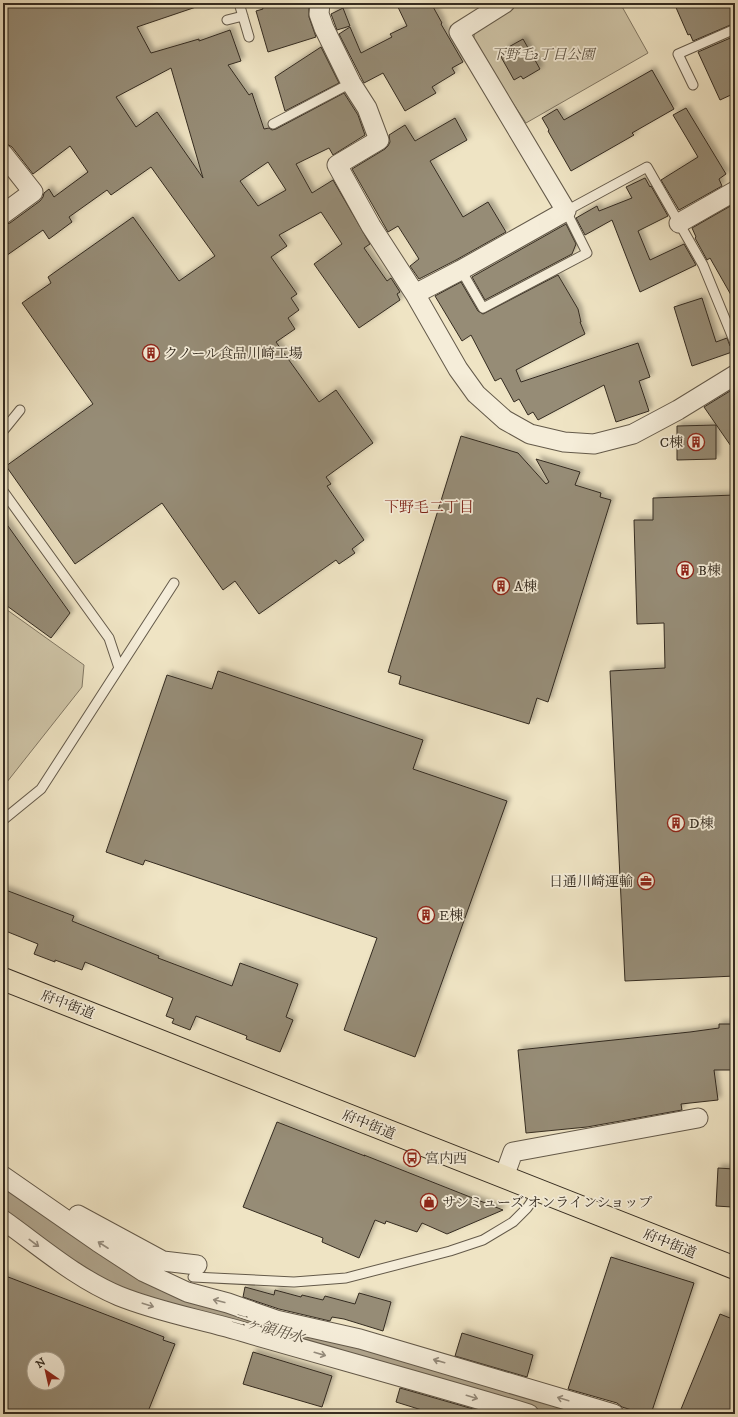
<svg xmlns="http://www.w3.org/2000/svg" width="738" height="1417" viewBox="0 0 738 1417" font-family="'IM FELL DW Pica','Noto Serif JP',serif">
	<style>
		.green { fill: #cfc5a8; stroke: #827864 }
		.lines { fill: none; stroke-linecap: round; stroke-linejoin: round }
		.river { stroke: #b0a58d; stroke-width: 36 }
		.building { fill: #968c76; stroke: #352c21; fill-rule: evenodd; filter: url(#shadow) }
		.service-casing { stroke: #645a4a; stroke-width: 11 }
		.minor-casing { stroke: #645a4a; stroke-width: 21 }
		.trunk-casing { stroke: #352c21; stroke-width: 24 }
		.service { stroke: #f5edd9; stroke-width: 9 }
		.minor { stroke: #f5edd9; stroke-width: 19 }
		.trunk { stroke: #efe4c4; stroke-width: 22 }
		.oneway { stroke: #958c7d }
		.labels { text-anchor: middle; stroke-width: 3.5; stroke-linejoin: round; paint-order: stroke }
		.park-label { font-size: 14px; font-style: italic; fill: #5c5243; stroke: #f5edd9 }
		.poi-label { font-size: 14px; fill: #352c21; stroke: #f5edd9; text-anchor: start }
		.street-label { font-size: 14px; fill: #352c21; stroke: #f5edd9 }
		.neighbourhood-label { font-size: 15px; fill: #7a1f14; stroke: #f5edd9 }
		.water-label { font-size: 15px; font-style: italic; fill: #5a5041; stroke: #f5edd9 }
	</style>
	<defs>
		<filter id="shadow"><feDropShadow dx="3.5" dy="-3.5" stdDeviation="2" flood-color="#0004"/></filter>
	</defs>
	<rect width="100%" height="100%" fill="#efe4c4"/>
	<filter id="stains"><feTurbulence type="fractalNoise" baseFrequency=".005" numOctaves="4"/><feColorMatrix values="0 0 0 0 .2 0 0 0 0 .09 0 0 0 0 .02 0 0 0 .5 -.17"/></filter>
	<radialGradient id="worn" r=".72"><stop offset=".6" stop-color="#630" stop-opacity="0"/><stop offset="1" stop-color="#630" stop-opacity=".3"/></radialGradient>
	<path class="green" d="M 514,3 L 620,3 L 648,53 L 526,123 L 473,42 L 476,26 Z
		M 3,607 L 84,665 L 82,687 L 3,787 Z"/>
	<g class="lines">
		<path class="river" d="M 15,1194 L 81,1244 L 119,1276 L 152,1294 L 562,1414"/>
	</g>
	<path class="building" d="M 3,3 L 199,3 L 199,6 L 137,27 L 151,53 L 199,39 L 199,41 L 230,30 L 241,61 L 228,65 L 249,95 L 252,93 L 264,129 L 269,128 L 272,130 L 276,129 L 344,93 L 358,115 L 365,135 L 333,155 L 329,148 L 296,164 L 312,193 L 333,180 L 370,244 L 364,248 L 387,281 L 391,278 L 400,292 L 397,294 L 400,300 L 359,328 L 314,264 L 342,244 L 321,212 L 279,235 L 287,246 L 271,257 L 297,294 L 291,298 L 299,310 L 288,318 L 295,329 L 276,342 L 319,402 L 336,390 L 373,443 L 326,477 L 331,484 L 327,486 L 364,540 L 352,549 L 355,553 L 339,564 L 336,560 L 259,614 L 235,581 L 223,590 L 162,503 L 75,564 L 6,466 L 93,404 L 22,303 L 51,283 L 48,277 L 133,217 L 179,281 L 215,256 L 151,167 L 111,195 L 107,190 L 69,217 L 72,222 L 49,239 L 43,230 L 3,258 L 3,225 L 10,223 L 40,201 L 43,197 L 44,193 L 49,189 L 54,197 L 88,172 L 70,146 L 33,174 L 12,147 L 7,144 L 3,143 ZM 171,68 L 203,178 L 157,112 L 136,127 L 116,97 ZM 268,162 L 286,190 L 258,206 L 240,181 Z
		M 261,3 L 309,3 L 309,17 L 316,37 L 268,52 L 256,11 L 263,9 Z
		M 396,3 L 431,3 L 442,23 L 441,24 L 463,62 L 452,68 L 455,73 L 432,87 L 436,93 L 405,111 L 383,73 L 364,83 L 339,34 L 350,27 L 361,53 L 392,37 L 390,34 L 407,26 Z
		M 674,3 L 735,3 L 735,23 L 693,41 L 690,34 L 688,35 Z
		M 343,8 L 350,26 L 337,30 L 331,14 Z
		M 735,36 L 735,93 L 720,100 L 698,52 Z
		M 523,39 L 540,69 L 523,79 L 521,76 L 514,80 L 501,57 L 507,53 L 505,49 Z
		M 321,47 L 339,83 L 285,111 L 275,77 Z
		M 652,70 L 674,109 L 632,133 L 634,135 L 571,171 L 548,131 L 549,130 L 542,118 L 557,109 L 564,120 Z
		M 686,108 L 726,174 L 719,179 L 722,186 L 679,210 L 661,180 L 698,157 L 673,115 Z
		M 455,118 L 467,140 L 430,161 L 463,217 L 488,202 L 506,232 L 456,260 L 419,279 L 410,266 L 419,259 L 398,226 L 388,232 L 352,169 L 385,149 L 388,146 L 390,142 L 389,135 L 405,125 L 415,141 Z
		M 645,178 L 650,187 L 651,186 L 668,216 L 638,231 L 650,260 L 684,244 L 696,265 L 640,292 L 612,220 L 585,235 L 576,218 L 597,206 L 599,211 L 632,198 L 626,187 Z
		M 734,204 L 735,206 L 735,302 L 710,258 L 707,260 L 695,238 L 696,237 L 692,228 Z
		M 566,224 L 576,244 L 572,254 L 485,300 L 472,277 Z
		M 558,275 L 578,309 L 581,322 L 580,322 L 585,334 L 516,370 L 521,382 L 638,343 L 650,377 L 639,381 L 649,411 L 616,422 L 604,385 L 538,420 L 533,412 L 528,415 L 519,399 L 514,402 L 501,378 L 495,381 L 471,335 L 462,341 L 435,296 L 461,282 L 478,311 L 483,314 Z
		M 702,298 L 716,342 L 727,338 L 730,346 L 735,349 L 735,351 L 692,366 L 674,307 Z
		M 735,388 L 735,452 L 704,407 Z
		M 716,425 L 716,459 L 677,460 L 677,426 Z
		M 461,436 L 518,453 L 546,484 L 549,482 L 536,459 L 580,472 L 575,485 L 601,493 L 600,497 L 611,500 L 548,702 L 537,698 L 529,724 L 399,684 L 401,676 L 388,672 Z
		M 735,495 L 735,976 L 625,981 L 610,671 L 665,668 L 664,623 L 637,624 L 634,520 L 653,520 L 653,498 Z
		M 3,519 L 70,613 L 51,638 L 3,603 Z
		M 218,671 L 423,740 L 413,769 L 507,801 L 415,1057 L 344,1030 L 377,938 L 145,860 L 143,865 L 106,852 L 167,675 L 212,689 Z
		M 3,889 L 74,916 L 72,921 L 159,956 L 158,958 L 232,986 L 240,963 L 298,984 L 286,1017 L 293,1020 L 280,1052 L 246,1039 L 247,1036 L 196,1016 L 190,1030 L 172,1023 L 174,1019 L 166,1016 L 173,998 L 85,962 L 82,970 L 55,960 L 55,962 L 34,954 L 38,944 L 3,930 Z
		M 719,1024 L 735,1024 L 735,1070 L 714,1070 L 718,1100 L 681,1104 L 682,1110 L 587,1127 L 526,1133 L 518,1050 L 690,1032 L 719,1028 Z
		M 277,1122 L 365,1156 L 364,1155 L 503,1210 L 447,1234 L 422,1223 L 417,1232 L 386,1221 L 385,1224 L 375,1220 L 359,1258 L 322,1242 L 323,1238 L 243,1207 Z
		M 718,1168 L 734,1169 L 732,1207 L 716,1206 Z
		M 611,1257 L 694,1283 L 651,1414 L 645,1414 L 622,1407 L 617,1403 L 568,1389 Z
		M 3,1275 L 164,1337 L 163,1340 L 175,1344 L 147,1414 L 19,1414 L 3,1408 ZM 34,1359 L 58,1359 L 58,1383 L 34,1383 Z
		M 245,1287 L 274,1295 L 275,1290 L 301,1297 L 302,1295 L 323,1300 L 325,1296 L 355,1304 L 359,1293 L 391,1302 L 383,1331 L 344,1319 L 332,1317 L 330,1321 L 279,1309 L 243,1297 Z
		M 720,1314 L 735,1320 L 735,1414 L 679,1414 Z
		M 462,1333 L 533,1355 L 527,1377 L 455,1356 Z
		M 253,1352 L 332,1376 L 322,1407 L 243,1384 Z
		M 400,1388 L 487,1413 L 486,1414 L 438,1414 L 425,1410 L 425,1411 L 396,1402 Z"/>
	<g class="lines">
		<g class="service-casing">
			<path id="service" d="M 239,3 L 249,37
				M 227,20 L 243,16
				M 693,85 L 678,54 L 735,29
				M 273,124 L 351,83
				M 461,270 L 483,308 L 587,253 L 566,211 L 647,167 L 703,265 L 735,343
				M 3,431 L 20,410
				M 3,491 L 109,638 L 119,668
				M 3,820 L 41,789 L 174,583
				M 193,1277 L 294,1282 L 346,1278 L 450,1251 L 483,1240 L 513,1222 L 527,1208 L 539,1191"/>
		</g>
		<g class="minor-casing">
			<path id="minor" d="M 320,3 L 319,14 L 324,28 L 351,83 L 367,108 L 379,140 L 337,165 L 371,226 L 415,294 L 458,369 L 476,394 L 505,420 L 530,434 L 564,442 L 594,444 L 633,434 L 678,410 L 735,375
				M 3,154 L 33,192 L 3,214
				M 679,223 L 735,191
				M 415,294 L 461,270 L 566,211 L 459,32 L 505,3
				M 3,1176 L 98,1242 L 144,1272 L 187,1292 L 228,1303 L 276,1320 L 360,1339 L 614,1414
				M 504,1177 L 513,1152 L 698,1118
				M 78,1215 L 163,1261 L 197,1265
				M 3,1220 C 41,1247 76,1278 119,1296 C 161,1313 205,1320 247,1333 C 341,1360 436,1386 529,1414"/>
		</g>
		<g class="trunk-casing">
			<path id="trunk" d="M 3,979 L 735,1268"/>
		</g>
		<use href="#service" class="service"/>
		<use href="#minor" class="minor"/>
		<use href="#trunk" class="trunk"/>
	</g>
	<defs><path id="oneway-shaft" d="M-6 0H5M1.5-3L5.5 0L1.5 3" fill="none" stroke-width="1.6" stroke-linecap="round" stroke-linejoin="round"/></defs>
	<g class="oneway">
		<use href="#oneway-shaft" transform="translate(34 1243) rotate(37)"/>
		<use href="#oneway-shaft" transform="translate(103 1245) rotate(-147)"/>
		<use href="#oneway-shaft" transform="translate(219 1301) rotate(-166)"/>
		<use href="#oneway-shaft" transform="translate(148 1305) rotate(18)"/>
		<use href="#oneway-shaft" transform="translate(320 1354) rotate(16)"/>
		<use href="#oneway-shaft" transform="translate(439 1361) rotate(-164)"/>
		<use href="#oneway-shaft" transform="translate(472 1397) rotate(17)"/>
		<use href="#oneway-shaft" transform="translate(563 1399) rotate(-163)"/>
	</g>
	<defs>
		<g id="building-ring" transform="scale(0.9)"><circle r="9.5" fill="#f5edd9" stroke="#8f2418" stroke-width="1.5"/><path d="M-4-6H4V6H1V3H-1V6H-4ZM-2.5-4.3h1.7v1.8h-1.7ZM.8-4.3h1.7v1.8H.8ZM-2.5-1h1.7V.8h-1.7ZM.8-1h1.7V.8H.8Z" fill="#8f2418"/></g>
		<g id="office-ring" transform="scale(0.9)"><circle r="9.5" fill="#f5edd9" stroke="#8f2418" stroke-width="1.5"/><path d="M-6-3h4V-5.5h4V-3h4V5H-6ZM-1-4.5V-3h2v-1.5ZM-6 0V1H6V0Z" fill="#8f2418"/></g>
		<g id="bus-ring" transform="scale(0.9)"><circle r="9.5" fill="#f5edd9" stroke="#8f2418" stroke-width="1.5"/><path d="M-5-6H5V4H4V6H2V4H-2V6H-4V4H-5ZM-3.5-4V0h7V-4ZM-3.5 1.2v1.5H-2V1.2ZM2 1.2v1.5H3.5V1.2Z" fill="#8f2418"/></g>
		<g id="shop-ring" transform="scale(0.9)"><circle r="9.5" fill="#f5edd9" stroke="#8f2418" stroke-width="1.5"/><path d="M-5-2.5h2.3a2.7 3.5 0 0 1 5.4 0H5L5.5 6h-11ZM-1.5-2.5h3a1.5 2.3 0 0 0-3 0Z" fill="#8f2418"/></g>
	</defs>
	<g fill-rule="evenodd">
		<use href="#building-ring" x="151" y="353"/>
		<use href="#building-ring" x="696" y="442"/>
		<use href="#building-ring" x="685" y="570"/>
		<use href="#building-ring" x="501" y="586"/>
		<use href="#building-ring" x="676" y="823"/>
		<use href="#office-ring" x="646" y="881"/>
		<use href="#building-ring" x="426" y="915"/>
		<use href="#bus-ring" x="412" y="1158"/>
		<use href="#shop-ring" x="429" y="1202"/>
	</g>
	<g class="labels">
		<g class="park-label">
			<text x="543" y="59">下野毛2丁目公園</text>
		</g>
		<g class="poi-label">
			<text x="164" y="358">クノール食品川崎工場</text>
			<text x="683" y="447" text-anchor="end">C棟</text>
			<text x="698" y="575">B棟</text>
			<text x="514" y="591">A棟</text>
			<text x="689" y="828">D棟</text>
			<text x="633" y="886" text-anchor="end">日通川崎運輸</text>
			<text x="439" y="920">E棟</text>
			<text x="425" y="1163">宮内西</text>
			<text x="442" y="1207">サンミューズ オンラインショップ</text>
		</g>
		<g class="street-label">
			<text transform="translate(68 1004) rotate(21)" y="5">府中街道</text>
			<text transform="translate(369 1124) rotate(22)" y="5">府中街道</text>
			<text transform="translate(670 1243) rotate(22)" y="5">府中街道</text>
		</g>
		<g class="neighbourhood-label">
			<text x="429" y="512">下野毛二丁目</text>
		</g>
		<g class="water-label">
			<text transform="translate(268 1328) rotate(16)" y="5">二ヶ領用水</text>
		</g>
	</g>
	<rect width="738" height="1417" fill="none" stroke="#efe4c4" stroke-width="16"/>
	<rect x="4" y="4" width="730" height="1409" fill="none" stroke="#352c21" stroke-width="2"/>
	<rect x="8" y="8" width="722" height="1401" fill="none" stroke="#352c21"/>
	<g transform="translate(46 1371) rotate(326)"><circle r="19" fill="#f5edd9" stroke="#a8a08f"/>
	<path d="M0-3L7 15L0 10L-7 15Z" fill="#8f2418"/>
	<text y="-6" font-size="11" font-weight="bold" text-anchor="middle" fill="#352c21">N</text>
	</g>
	<rect width="100%" height="100%" filter="url(#stains)"/>
	<rect width="100%" height="100%" fill="url(#worn)"/>
</svg>
